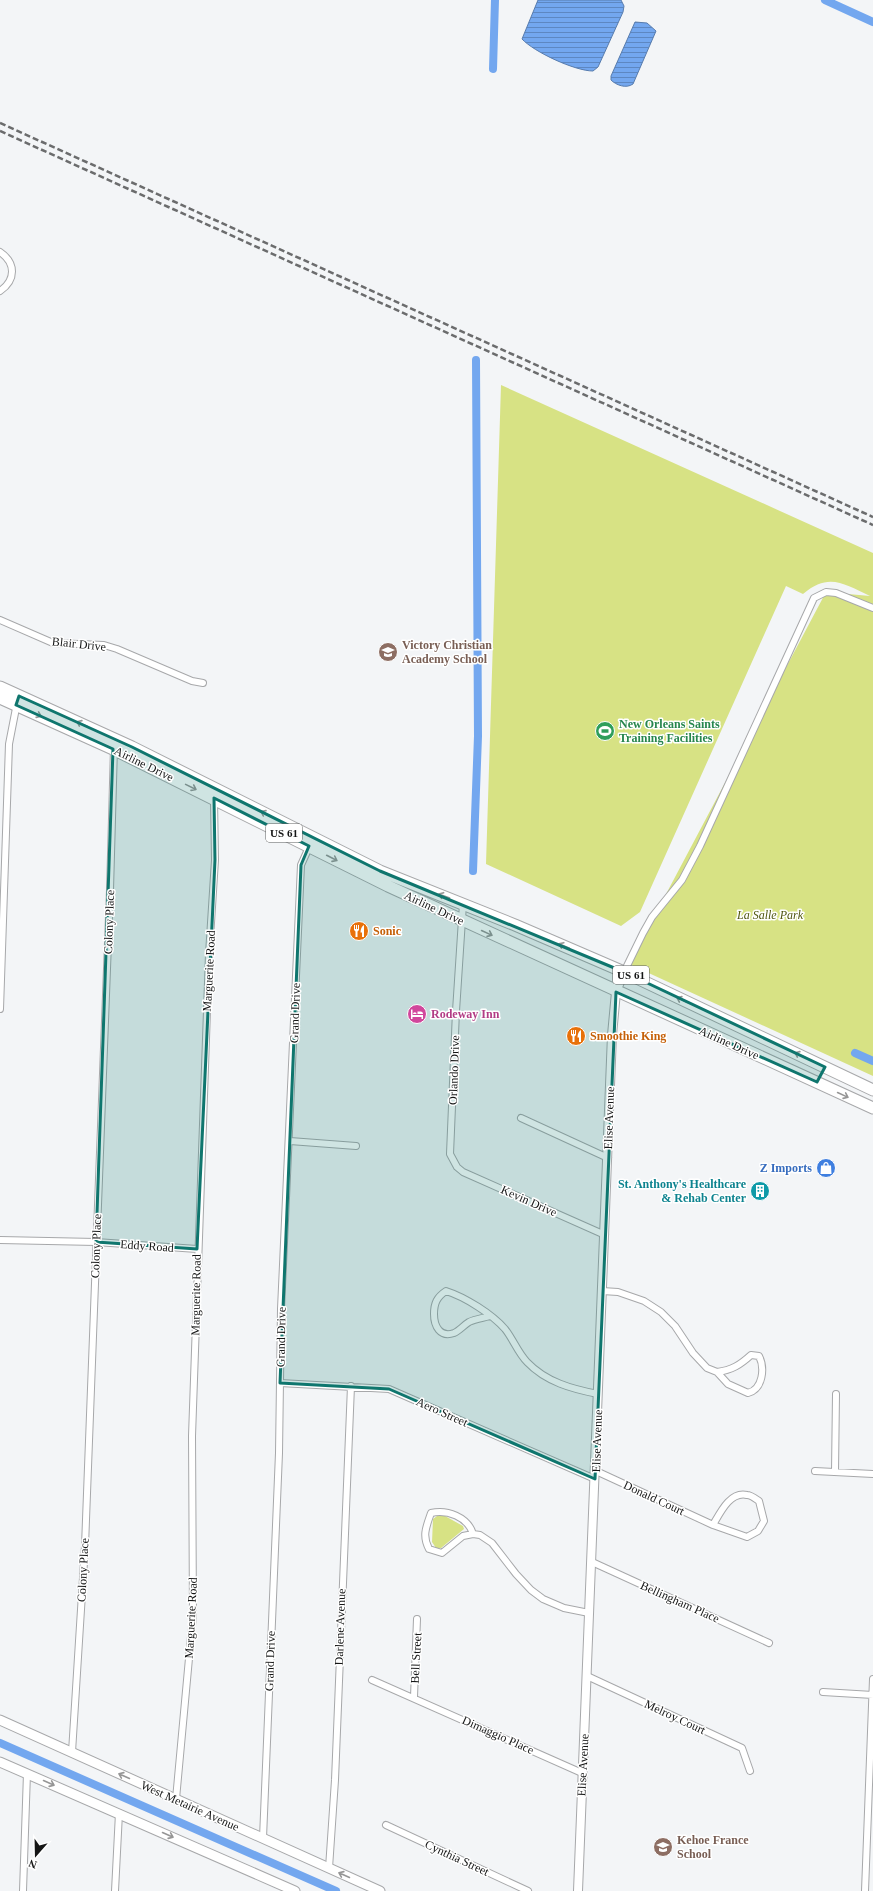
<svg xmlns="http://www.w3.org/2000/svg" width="873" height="1891" viewBox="0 0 873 1891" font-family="Georgia,serif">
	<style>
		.green { fill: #d7e284 }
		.water { fill: url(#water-rules); stroke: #577cae }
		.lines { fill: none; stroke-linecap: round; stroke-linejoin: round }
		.canal { stroke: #73a7ef; stroke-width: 8 }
		.minor-casing { stroke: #a7a8aa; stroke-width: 8 }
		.tertiary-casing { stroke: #a7a8aa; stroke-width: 10 }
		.secondary-casing { stroke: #a7a8aa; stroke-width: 11 }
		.trunk-casing { stroke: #a7a8aa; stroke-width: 13 }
		.minor { stroke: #fff; stroke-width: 6 }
		.tertiary { stroke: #fff; stroke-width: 8 }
		.secondary { stroke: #fff; stroke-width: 9 }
		.trunk { stroke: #fff; stroke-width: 11 }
		.rail { stroke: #6b6c6d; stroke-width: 2.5; stroke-dasharray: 6 3; stroke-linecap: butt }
		.oneway { stroke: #969696 }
		.marked { fill: #0f766e; fill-opacity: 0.2; stroke: #0f766e; stroke-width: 3; stroke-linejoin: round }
		.labels { text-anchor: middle; stroke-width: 3; stroke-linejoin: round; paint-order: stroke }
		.shield { fill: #fff; stroke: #5b5c5c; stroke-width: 1 }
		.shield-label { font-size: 11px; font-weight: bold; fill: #151616 }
		.street-label { font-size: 12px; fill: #151616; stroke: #fff }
		.education-label { font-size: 12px; font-weight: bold; fill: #785e54; stroke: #fff; text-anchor: start }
		.leisure-label { font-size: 12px; font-weight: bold; fill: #27864d; stroke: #fff; text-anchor: start }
		.park-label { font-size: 12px; font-style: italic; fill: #515711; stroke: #fff }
		.food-label { font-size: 12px; font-weight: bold; fill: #c56008; stroke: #fff; text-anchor: start }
		.hotel-label { font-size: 12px; font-weight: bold; fill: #b23c85; stroke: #fff; text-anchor: start }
		.shop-label { font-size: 12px; font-weight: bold; fill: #366cbe; stroke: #fff; text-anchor: end }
		.culture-label { font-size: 12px; font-weight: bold; fill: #0d838f; stroke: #fff; text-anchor: end }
	</style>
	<defs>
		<pattern id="water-rules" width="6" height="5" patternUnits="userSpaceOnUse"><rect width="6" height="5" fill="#73a7ef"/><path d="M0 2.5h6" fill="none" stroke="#5d87c1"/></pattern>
	</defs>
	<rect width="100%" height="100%" fill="#f3f5f7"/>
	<path class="green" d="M 501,385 L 873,553 L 873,1076 L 629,964 L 826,592 L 870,596 C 844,584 829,572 803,594 L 786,586 L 640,912 L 621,926 L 486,864 Z
		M 437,1516 L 445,1516 L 463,1526 L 464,1529 L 441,1548 L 436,1548 L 432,1542 L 433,1519 Z"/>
	<path class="water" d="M 538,0 L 621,0 L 624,6 L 623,12 L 598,67 L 593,71 C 575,71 534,52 522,39 Z
		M 635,22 L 647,23 L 656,31 L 633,84 C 626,89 616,85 611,80 L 611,76 Z"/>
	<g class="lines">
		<path class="canal" d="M 825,0 L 873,22
			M 493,69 L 495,0
			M 473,871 L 478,736 L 476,360
			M 855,1053 L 873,1061
			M 0,1743 L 336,1891"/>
		<g class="minor-casing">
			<path id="minor" d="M 0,252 C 16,263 16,280 0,291
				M 0,620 L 53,643 L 104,645 L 117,649 L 192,681 L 203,683
				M 463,904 L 456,1011 L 450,1154 L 457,1167 L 463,1172 L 605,1235
				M 624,972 L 643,933 L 652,917 L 682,880 L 700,846 L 814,598 L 826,592 L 836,593 L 873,608
				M 0,1009 L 9,744 L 17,703
				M 521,1118 L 608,1158
				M 290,1141 L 356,1146
				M 0,1240 L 96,1242 L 197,1249
				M 602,1291 L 618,1292 L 644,1301 L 661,1312 L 675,1326 L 693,1353 L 707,1368 L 717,1372 L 728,1384 L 748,1393 C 763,1389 765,1368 759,1356 L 751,1355 C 740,1365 732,1370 717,1372
				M 490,1316 C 483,1318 475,1319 469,1322 C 464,1325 459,1331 454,1333 C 440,1338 434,1326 434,1314 C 434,1303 437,1297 446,1291 C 465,1297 492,1314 505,1329 C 513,1339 518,1353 527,1362 C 546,1382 572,1389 598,1394
				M 280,1383 L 389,1389 L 595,1479
				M 596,1471 L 713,1525 L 747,1537 L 758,1531 L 764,1521 L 759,1501 C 756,1499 751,1495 747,1495 C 730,1491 720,1513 713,1525
				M 815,1471 L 873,1474
				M 835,1472 L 836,1394
				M 473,1534 C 468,1517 447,1509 431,1513 C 426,1527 422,1536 429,1549 L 442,1553 L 463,1536 L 473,1534 L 480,1535 L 492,1543 L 516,1574 L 531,1590 L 543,1599 L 564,1608 L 589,1613
				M 592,1562 L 769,1643
				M 587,1676 L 742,1748 L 750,1771
				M 372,1680 L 582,1773
				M 823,1692 L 873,1695
				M 414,1697 L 417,1619
				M 72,1752 L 85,1546 L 110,890 L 114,747
				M 176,1799 L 193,1615 L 192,1436 L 209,954 L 215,860 L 214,799
				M 386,1825 L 528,1891
				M 263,1838 L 279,1453 L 281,1309 L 301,865 L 310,845
				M 329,1868 L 335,1780 L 351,1386
				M 23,1891 L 27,1773
				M 115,1891 L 119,1813
				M 865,1891 L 873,1679"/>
		</g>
		<g class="tertiary-casing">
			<path id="tertiary" d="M 578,1891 L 612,1035 L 616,992 L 624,972"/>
		</g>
		<g class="secondary-casing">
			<path id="secondary" d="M 0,1720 L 380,1891
				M 0,1762 L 295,1891"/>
		</g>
		<g class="trunk-casing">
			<path id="trunk" d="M 0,687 L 132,747 L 380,871 L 515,925 L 624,972 L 873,1090
				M 0,698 L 113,749 L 388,886 L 873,1108"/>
		</g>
		<use href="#minor" class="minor"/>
		<use href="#tertiary" class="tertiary"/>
		<use href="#secondary" class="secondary"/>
		<use href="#trunk" class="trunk"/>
		<path class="rail" d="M 0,123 L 873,517
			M 0,131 L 873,525"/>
	</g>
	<defs><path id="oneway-shaft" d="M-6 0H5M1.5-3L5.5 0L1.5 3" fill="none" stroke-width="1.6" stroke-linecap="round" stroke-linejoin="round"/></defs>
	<g class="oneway">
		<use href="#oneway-shaft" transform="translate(36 714) rotate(24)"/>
		<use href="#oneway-shaft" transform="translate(82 724) rotate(-155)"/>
		<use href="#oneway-shaft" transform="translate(191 787) rotate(26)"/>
		<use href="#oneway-shaft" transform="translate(266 814) rotate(-153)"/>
		<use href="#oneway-shaft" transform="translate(332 858) rotate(27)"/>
		<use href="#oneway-shaft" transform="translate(444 896) rotate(-160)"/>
		<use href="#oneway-shaft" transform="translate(487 933) rotate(25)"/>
		<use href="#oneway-shaft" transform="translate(564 946) rotate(-157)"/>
		<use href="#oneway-shaft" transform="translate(682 1000) rotate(-155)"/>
		<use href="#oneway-shaft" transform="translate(800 1055) rotate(-155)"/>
		<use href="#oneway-shaft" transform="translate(843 1095) rotate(25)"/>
		<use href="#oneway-shaft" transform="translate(124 1776) rotate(-156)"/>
		<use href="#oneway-shaft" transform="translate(49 1783) rotate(24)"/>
		<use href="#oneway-shaft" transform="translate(168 1835) rotate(24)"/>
		<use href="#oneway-shaft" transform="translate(344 1875) rotate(-156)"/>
	</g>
	<path class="marked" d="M 19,696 L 132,747 L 380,871 L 624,972 L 825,1067 L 817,1082 L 616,992 L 595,1479 L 389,1389 L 280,1383 L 301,865 L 309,846 L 214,798 L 215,860 L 197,1249 L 96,1242 L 113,749 L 16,705 Z"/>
	<defs>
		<g id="school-disc" transform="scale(1)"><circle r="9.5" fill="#8d6e63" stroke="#fff"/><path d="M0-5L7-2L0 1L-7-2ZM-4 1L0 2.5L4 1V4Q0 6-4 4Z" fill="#fff"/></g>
		<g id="stadium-disc" transform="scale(1)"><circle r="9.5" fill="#2e9e5b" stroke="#fff"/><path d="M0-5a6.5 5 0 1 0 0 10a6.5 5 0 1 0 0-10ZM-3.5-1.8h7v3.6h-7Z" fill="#fff"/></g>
		<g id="restaurant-disc" transform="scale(1)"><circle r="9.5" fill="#e8710a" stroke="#fff"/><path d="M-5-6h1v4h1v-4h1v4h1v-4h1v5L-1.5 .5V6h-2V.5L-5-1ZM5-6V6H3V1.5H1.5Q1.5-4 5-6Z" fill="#fff"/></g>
		<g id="hotel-disc" transform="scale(1)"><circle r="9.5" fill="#d1479c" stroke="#fff"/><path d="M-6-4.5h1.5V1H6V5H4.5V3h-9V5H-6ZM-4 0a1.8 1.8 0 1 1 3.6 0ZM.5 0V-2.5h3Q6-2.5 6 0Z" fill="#fff"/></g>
		<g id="shop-disc" transform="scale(1)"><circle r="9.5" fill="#3f7fe0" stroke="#fff"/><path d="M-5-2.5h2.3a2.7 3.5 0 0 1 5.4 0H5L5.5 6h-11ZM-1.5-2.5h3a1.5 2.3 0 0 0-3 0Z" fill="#fff"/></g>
		<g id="building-disc" transform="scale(1)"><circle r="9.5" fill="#0f9aa8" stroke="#fff"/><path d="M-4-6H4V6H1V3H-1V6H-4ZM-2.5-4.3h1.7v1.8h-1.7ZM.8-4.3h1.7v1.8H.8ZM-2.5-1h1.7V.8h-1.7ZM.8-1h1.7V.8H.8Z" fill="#fff"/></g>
	</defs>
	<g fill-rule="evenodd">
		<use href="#school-disc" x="388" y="652"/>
		<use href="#stadium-disc" x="605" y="731"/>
		<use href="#restaurant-disc" x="359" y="931"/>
		<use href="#hotel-disc" x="417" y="1014"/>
		<use href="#restaurant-disc" x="576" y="1036"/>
		<use href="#shop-disc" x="826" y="1168"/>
		<use href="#building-disc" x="760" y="1191"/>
		<use href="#school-disc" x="663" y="1847"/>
	</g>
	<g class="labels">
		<g class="shield">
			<rect x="266" y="824" width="36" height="18" rx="3"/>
			<rect x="613" y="966" width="36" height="18" rx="3"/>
		</g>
		<g class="shield-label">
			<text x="284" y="837">US 61</text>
			<text x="631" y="979">US 61</text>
		</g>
		<g class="street-label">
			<text transform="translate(79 644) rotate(6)" y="4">Blair Drive</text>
			<text transform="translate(144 764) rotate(26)" y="4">Airline Drive</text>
			<text transform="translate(434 908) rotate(25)" y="4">Airline Drive</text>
			<text transform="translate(109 922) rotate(-88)" y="4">Colony Place</text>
			<text transform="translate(209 971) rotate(-87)" y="4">Marguerite Road</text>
			<text transform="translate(295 1013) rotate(-88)" y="4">Grand Drive</text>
			<text transform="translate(729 1043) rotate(24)" y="4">Airline Drive</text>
			<text transform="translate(454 1070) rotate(-88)" y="4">Orlando Drive</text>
			<text transform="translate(609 1118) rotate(-88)" y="4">Elise Avenue</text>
			<text transform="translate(529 1201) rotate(24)" y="4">Kevin Drive</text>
			<text transform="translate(96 1246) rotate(-88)" y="4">Colony Place</text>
			<text transform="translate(147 1246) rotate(4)" y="4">Eddy Road</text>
			<text transform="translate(196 1295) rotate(-89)" y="4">Marguerite Road</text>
			<text transform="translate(281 1337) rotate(-89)" y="4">Grand Drive</text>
			<text transform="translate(442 1412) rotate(24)" y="4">Aero Street</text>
			<text transform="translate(597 1441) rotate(-88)" y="4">Elise Avenue</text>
			<text transform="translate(654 1498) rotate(25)" y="4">Donald Court</text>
			<text transform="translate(83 1570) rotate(-87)" y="4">Colony Place</text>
			<text transform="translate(680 1602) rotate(24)" y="4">Bellingham Place</text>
			<text transform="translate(191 1618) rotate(-87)" y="4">Marguerite Road</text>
			<text transform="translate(340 1627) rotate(-88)" y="4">Darlene Avenue</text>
			<text transform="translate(416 1658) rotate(-87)" y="4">Bell Street</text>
			<text transform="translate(270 1661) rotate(-88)" y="4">Grand Drive</text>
			<text transform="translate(675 1717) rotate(25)" y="4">Melroy Court</text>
			<text transform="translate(498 1735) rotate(24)" y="4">Dimaggio Place</text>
			<text transform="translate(583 1765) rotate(-87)" y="4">Elise Avenue</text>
			<text transform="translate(190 1806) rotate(24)" y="4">West Metairie Avenue</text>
			<text transform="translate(457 1858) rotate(25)" y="4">Cynthia Street</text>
		</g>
		<g class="education-label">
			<text x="402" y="649">Victory Christian<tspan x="402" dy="14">Academy School</tspan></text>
			<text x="677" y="1844">Kehoe France<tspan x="677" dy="14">School</tspan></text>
		</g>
		<g class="leisure-label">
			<text x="619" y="728">New Orleans Saints<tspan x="619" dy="14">Training Facilities</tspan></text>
		</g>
		<g class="park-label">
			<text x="770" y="919">La Salle Park</text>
		</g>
		<g class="food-label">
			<text x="373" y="935">Sonic</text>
			<text x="590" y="1040">Smoothie King</text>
		</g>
		<g class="hotel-label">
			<text x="431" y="1018">Rodeway Inn</text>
		</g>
		<g class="shop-label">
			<text x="812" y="1172">Z Imports</text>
		</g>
		<g class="culture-label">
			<text x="746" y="1188">St. Anthony's Healthcare<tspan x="746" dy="14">&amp; Rehab Center</tspan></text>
		</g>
	</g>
	<g transform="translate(36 1855) rotate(200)" stroke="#ffffff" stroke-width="3" paint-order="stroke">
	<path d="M0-3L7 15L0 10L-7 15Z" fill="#151616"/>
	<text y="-6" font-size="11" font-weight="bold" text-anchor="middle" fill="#151616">N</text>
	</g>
</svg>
